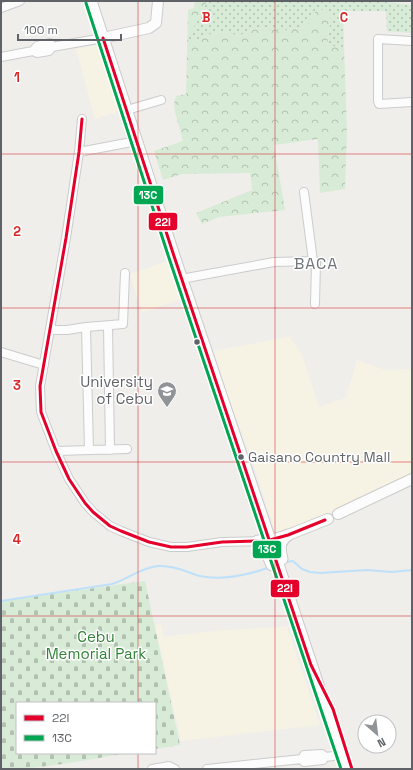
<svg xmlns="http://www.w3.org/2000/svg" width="413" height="770" viewBox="0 0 413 770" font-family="'Space Grotesk',sans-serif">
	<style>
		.commercial { fill: #f7f3e4 }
		.grass { fill: url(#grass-dots) }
		.forest { fill: url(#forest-crowns) }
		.cemetery { fill: url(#cemetery-stones) }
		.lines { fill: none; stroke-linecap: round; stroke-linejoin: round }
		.stream { stroke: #bfe0f9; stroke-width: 2 }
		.minor-casing { stroke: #cbcccc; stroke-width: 10 }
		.tertiary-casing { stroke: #cbcccc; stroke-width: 12 }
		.secondary-casing { stroke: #cacacb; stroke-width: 13 }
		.minor { stroke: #fdfcfc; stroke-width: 8 }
		.tertiary { stroke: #fdfcfc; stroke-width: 10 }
		.secondary { stroke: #fdfcfc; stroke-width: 11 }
		.bus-1-casing { stroke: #fff; stroke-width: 6 }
		.bus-2-casing { stroke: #fff; stroke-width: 6 }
		.bus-1 { stroke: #e4002b; stroke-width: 3 }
		.bus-2 { stroke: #00a651; stroke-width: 3 }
		.grid { fill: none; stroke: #d62828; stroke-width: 1; stroke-opacity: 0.55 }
		.bus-dot { fill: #5f6368; stroke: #fff; stroke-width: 1.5 }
		.labels { text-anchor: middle; stroke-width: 3; stroke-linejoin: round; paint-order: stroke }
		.bus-label { font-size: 14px; fill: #5f6368; stroke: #fff; text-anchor: start }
		.poi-label { font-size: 15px; fill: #5f6368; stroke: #fff; text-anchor: end }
		.park-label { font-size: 15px; fill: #348238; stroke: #fff }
		.neighbourhood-label { font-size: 16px; letter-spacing: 1px; fill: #70757a; stroke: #fff }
		.grid-label { font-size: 13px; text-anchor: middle; font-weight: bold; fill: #d62828; stroke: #fff; stroke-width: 3; stroke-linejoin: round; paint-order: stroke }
		.line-badge { stroke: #fff; stroke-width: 1.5 }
		.badge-label { font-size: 11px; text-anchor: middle; font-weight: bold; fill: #fff }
	</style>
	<defs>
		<pattern id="grass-dots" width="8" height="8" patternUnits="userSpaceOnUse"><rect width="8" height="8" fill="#d8ebd6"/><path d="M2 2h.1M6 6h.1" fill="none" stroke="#b2c2b1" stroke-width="1.8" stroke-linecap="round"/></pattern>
		<pattern id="forest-crowns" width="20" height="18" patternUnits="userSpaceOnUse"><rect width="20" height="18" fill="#d8ebd6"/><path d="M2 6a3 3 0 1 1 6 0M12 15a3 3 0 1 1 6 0" fill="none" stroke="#b2c2b1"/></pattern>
		<pattern id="cemetery-stones" width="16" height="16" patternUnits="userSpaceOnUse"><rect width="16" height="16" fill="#d8ebd6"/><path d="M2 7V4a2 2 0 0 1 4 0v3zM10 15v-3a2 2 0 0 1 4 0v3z" fill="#b2c2b1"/></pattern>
	</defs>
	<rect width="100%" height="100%" fill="#efeeea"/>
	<path class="commercial" d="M 97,45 L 119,111 L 95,119 L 76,49 Z
		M 168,261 L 181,299 L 142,312 L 130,274 Z
		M 292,336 L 290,338 L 301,353 L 319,407 L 346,398 L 357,360 L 385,370 L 412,369 L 412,473 L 288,532 L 276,535 L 252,460 L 227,393 L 214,351 Z
		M 161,624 L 164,637 L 224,630 L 287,627 L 320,725 L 181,741 L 155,625 Z"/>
	<path class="grass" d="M 207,1 L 379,1 L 412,5 L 411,33 L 387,31 L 386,11 L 343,11 L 344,47 L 327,46 L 331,13 L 307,25 L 292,31 L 253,29 L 239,36 L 225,32 L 208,35 L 198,41 L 187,39 Z"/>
	<path class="forest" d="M 195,1 L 207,1 L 188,39 L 198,41 L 208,35 L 225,32 L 239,36 L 253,29 L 292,30 L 307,25 L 318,8 L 331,13 L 327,46 L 344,47 L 347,131 L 345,189 L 320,193 L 318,139 L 274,145 L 285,210 L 219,217 L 202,224 L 196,213 L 252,190 L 250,173 L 182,174 L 163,180 L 154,151 L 183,141 L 175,112 L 174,104 L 176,96 L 186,94 L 188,10 L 194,8 Z"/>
	<path class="cemetery" d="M 145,581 L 180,745 L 155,749 L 155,703 L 17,703 L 17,753 L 128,753 C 86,760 43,769 1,769 L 1,601 Z"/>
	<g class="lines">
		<path class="stream" d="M 286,562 L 293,561 L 302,569 L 310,572 L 320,573 L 367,570 L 392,572 L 412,570
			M 1,601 L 112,584 C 128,579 140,568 158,566 C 173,565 186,572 200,576 C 224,581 248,575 270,567"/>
		<g class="minor-casing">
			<path id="minor" d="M 1,8 L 20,1
				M 412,41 L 378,39 L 378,101 L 379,104 L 412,102
				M 33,51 L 37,46 L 50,43 L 52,47
				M 1,57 L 33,51 L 37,53 L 49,51 L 52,47 L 103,38
				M 127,110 L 161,100
				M 82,119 L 79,152 L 66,238 L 40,386 L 41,412 L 56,451 L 69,479 L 85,503 L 93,512 L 110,526 L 121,531 L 149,542 L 171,547 L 187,547 L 222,542 L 262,541
				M 79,152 L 137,141
				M 304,192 L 313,261
				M 181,279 L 274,262 L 313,261 L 316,262 L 315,304
				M 108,326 L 110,450
				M 86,327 L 89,450
				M 50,330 L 67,330 L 86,327 L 123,324 L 125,273
				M 1,352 L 44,365
				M 56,451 L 127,449
				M 302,759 L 304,755 L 322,754 L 325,757
				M 152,769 L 169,766 L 175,769
				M 207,769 L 302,759 L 304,762 L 323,760 L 325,757 L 334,756"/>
		</g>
		<g class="tertiary-casing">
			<path id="tertiary" d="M 103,38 L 149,28 L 156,23 L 158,1
				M 338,514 L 412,479
				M 270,540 L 288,535 L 328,519"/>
		</g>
		<g class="secondary-casing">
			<path id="secondary" d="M 91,1 L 174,256 L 275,555 L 346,769
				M 258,541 L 266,551 L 272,565
				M 282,559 C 279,548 279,541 288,535"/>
		</g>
		<use href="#minor" class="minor"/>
		<use href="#tertiary" class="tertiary"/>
		<use href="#secondary" class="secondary"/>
		<g class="bus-1-casing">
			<path id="bus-1" d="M 103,38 L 174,256 L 311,665 L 333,709 L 352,769
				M 82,119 L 79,152 L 66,238 L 40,386 L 41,412 L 56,451 L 69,479 L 85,503 L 93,512 L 110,526 L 121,531 L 149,542 L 171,547 L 187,547 L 222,542 L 258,541
				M 270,540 L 288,535 L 325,520"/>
		</g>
		<g class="bus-2-casing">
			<path id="bus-2" d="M 86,3 L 169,258 L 341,769"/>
		</g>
		<use href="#bus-1" class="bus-1"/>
		<use href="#bus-2" class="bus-2"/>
	</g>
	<path class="grid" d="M 138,1 L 138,703M 275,1 L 275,769M 1,154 L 412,154M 1,308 L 412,308M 1,462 L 412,462M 1,616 L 412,616M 138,753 L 138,769"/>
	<defs>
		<g id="university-pin" transform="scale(1)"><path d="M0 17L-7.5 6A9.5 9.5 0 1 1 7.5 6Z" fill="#919496" stroke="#fff"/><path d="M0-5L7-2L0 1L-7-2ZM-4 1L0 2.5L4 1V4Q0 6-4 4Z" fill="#fff"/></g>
	</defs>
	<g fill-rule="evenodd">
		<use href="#university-pin" x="167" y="391"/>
	</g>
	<g class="bus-dot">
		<circle cx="197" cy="342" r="3.5"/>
		<circle cx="241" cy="457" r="3.5"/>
	</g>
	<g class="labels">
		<g class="bus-label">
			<text x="248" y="462">Gaisano Country Mall</text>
		</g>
		<g class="poi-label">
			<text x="153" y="387">University<tspan x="153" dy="17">of Cebu</tspan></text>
		</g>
		<g class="park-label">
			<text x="96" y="642">Cebu<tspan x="96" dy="17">Memorial Park</tspan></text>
		</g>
		<g class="neighbourhood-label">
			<text x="316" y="269">BACA</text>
		</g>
	</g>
	<g class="grid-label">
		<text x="206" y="22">B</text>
		<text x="344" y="22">C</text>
		<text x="17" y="82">1</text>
		<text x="17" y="236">2</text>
		<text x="17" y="390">3</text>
		<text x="17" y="544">4</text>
	</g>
	<g class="line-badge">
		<rect x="133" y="185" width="31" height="20" rx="4" fill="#00a651"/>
		<rect x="148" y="212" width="30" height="19" rx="4" fill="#e4002b"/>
		<rect x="252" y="540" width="30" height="19" rx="4" fill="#00a651"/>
		<rect x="270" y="579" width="30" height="19" rx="4" fill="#e4002b"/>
	</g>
	<g class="badge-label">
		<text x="148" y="199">13C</text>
		<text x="163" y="226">22I</text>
		<text x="267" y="553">13C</text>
		<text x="285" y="592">22I</text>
	</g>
	<rect width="413" height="770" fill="none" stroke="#5f6368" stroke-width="4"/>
	<rect x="16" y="702" width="140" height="52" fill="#ffffff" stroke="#bfc1c3"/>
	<rect x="24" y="715" width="20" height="6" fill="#e4002b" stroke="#bfc1c3"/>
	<text x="52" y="722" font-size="12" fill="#5f6368">22I</text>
	<rect x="24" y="735" width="20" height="6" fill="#00a651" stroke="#bfc1c3"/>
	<text x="52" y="742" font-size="12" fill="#5f6368">13C</text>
	<g transform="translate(377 734) rotate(152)"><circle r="19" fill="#ffffff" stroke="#bfc1c3"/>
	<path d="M0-3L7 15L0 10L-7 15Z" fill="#919496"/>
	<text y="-6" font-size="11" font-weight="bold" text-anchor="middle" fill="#5f6368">N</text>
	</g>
	<path d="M18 34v6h103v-6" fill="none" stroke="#5f6368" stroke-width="2"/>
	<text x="24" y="34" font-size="12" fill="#5f6368" stroke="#ffffff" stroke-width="3" paint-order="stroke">100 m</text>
</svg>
